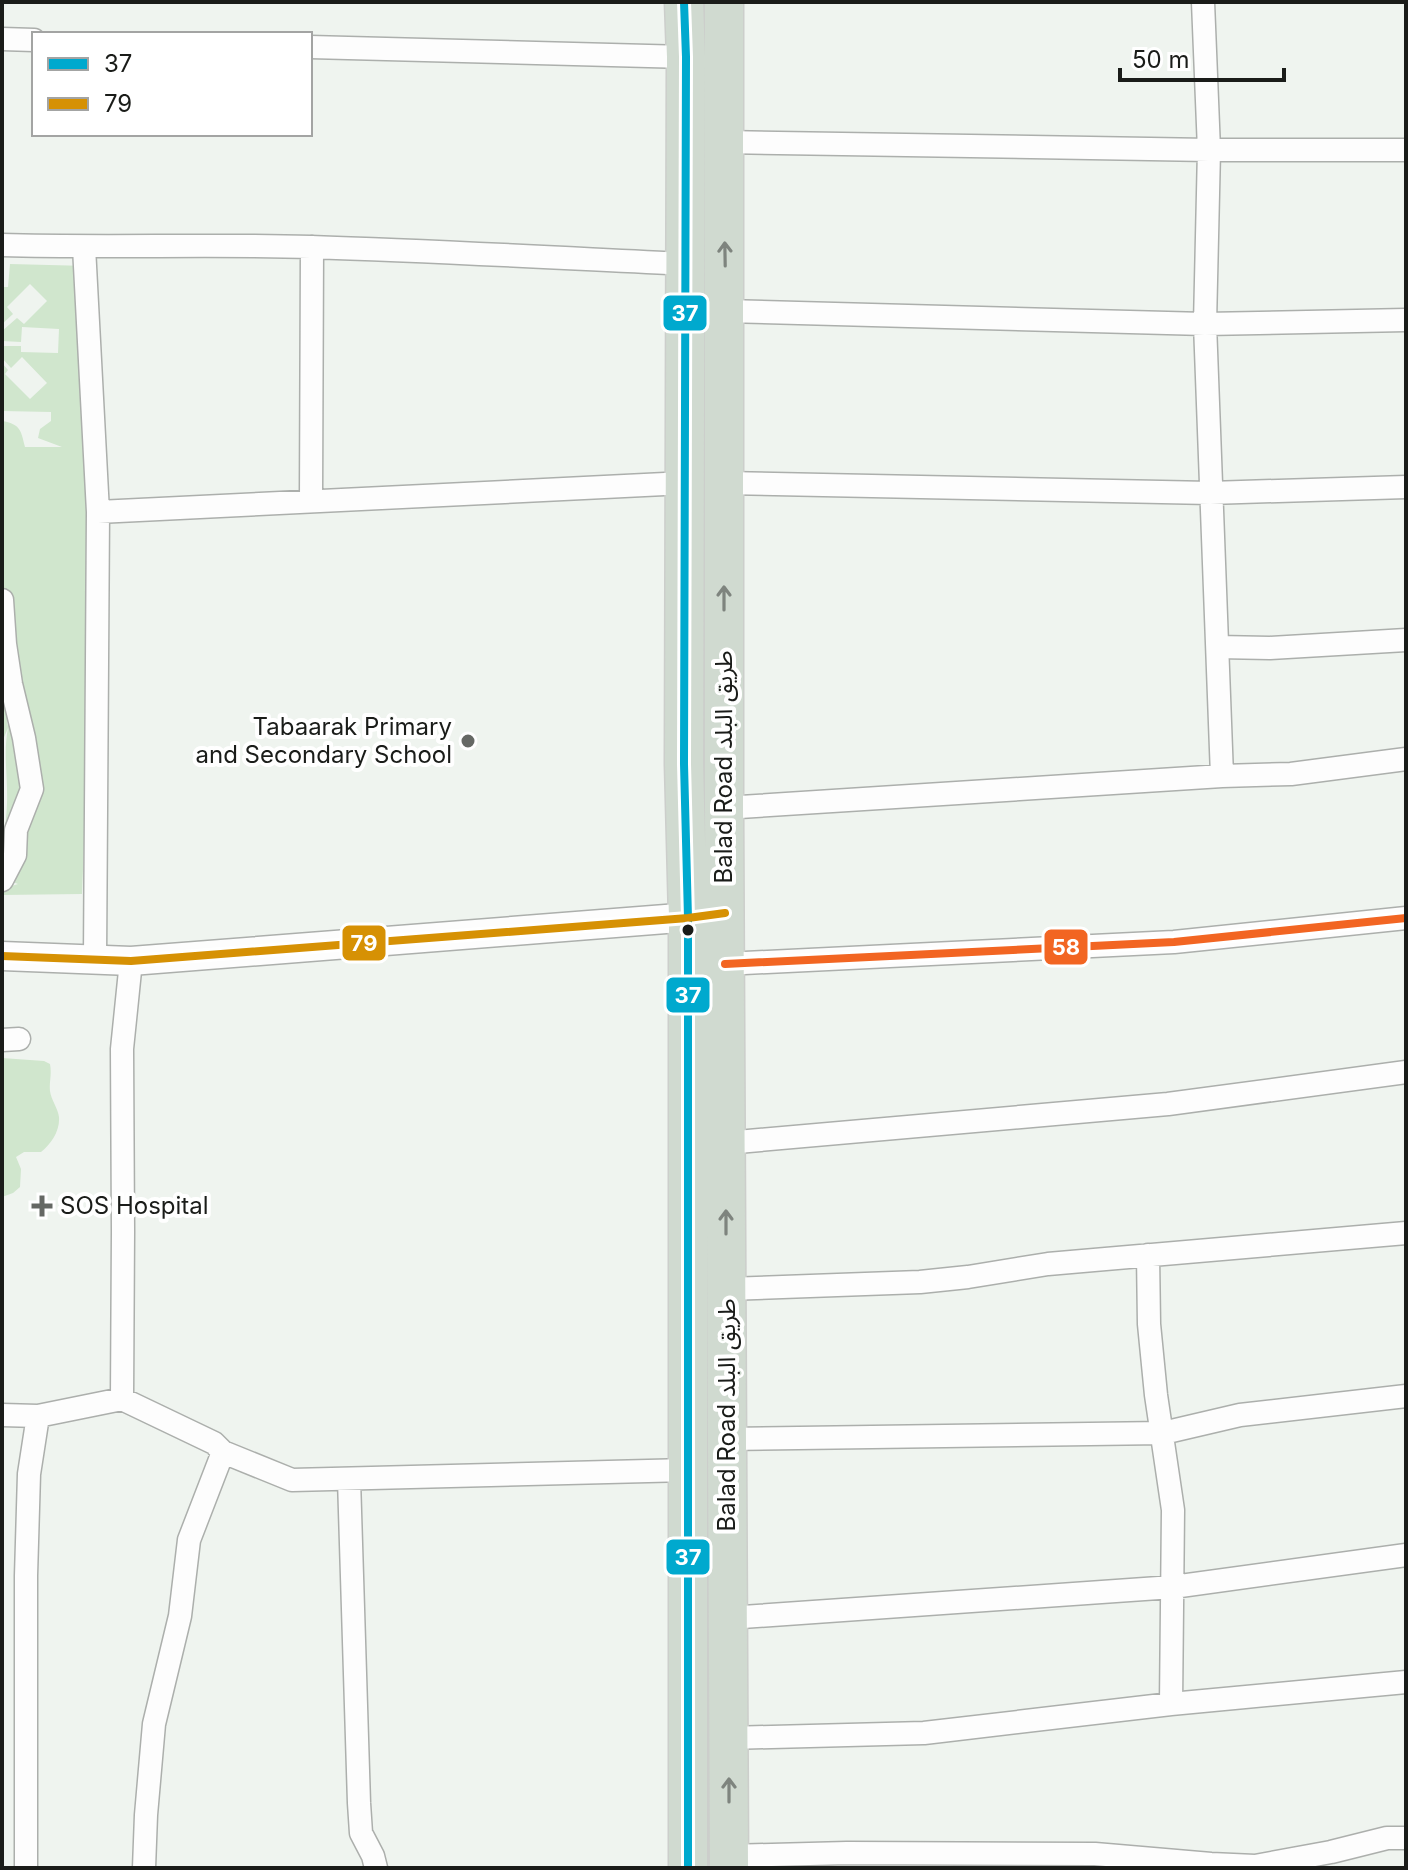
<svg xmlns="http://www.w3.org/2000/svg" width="1408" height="1870" viewBox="0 0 1408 1870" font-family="Inter,'Noto Sans Arabic',sans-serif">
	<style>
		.green { fill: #d0e6cd }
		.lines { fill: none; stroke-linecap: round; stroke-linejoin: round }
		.minor-casing { stroke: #acafac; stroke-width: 25 }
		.tertiary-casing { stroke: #acafac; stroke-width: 31 }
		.trunk-casing { stroke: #cccecb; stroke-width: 41 }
		.minor { stroke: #fdfdfd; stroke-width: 22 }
		.tertiary { stroke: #fdfdfd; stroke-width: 28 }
		.trunk { stroke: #d0dad0; stroke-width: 38 }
		.bus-1-casing { stroke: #fff; stroke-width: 14 }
		.bus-2-casing { stroke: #fff; stroke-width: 14 }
		.bus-3-casing { stroke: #fff; stroke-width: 14 }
		.bus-1 { stroke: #00a9ce; stroke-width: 8 }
		.bus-2 { stroke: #d69104; stroke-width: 8 }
		.bus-3 { stroke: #f26522; stroke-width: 8 }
		.oneway { stroke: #7e847e }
		.poi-dot { fill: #656864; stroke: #fff; stroke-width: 3 }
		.bus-dot { fill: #1a1c19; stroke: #fff; stroke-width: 3 }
		.labels { text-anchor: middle; stroke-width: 8; stroke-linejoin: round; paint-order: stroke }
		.poi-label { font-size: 24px; fill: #1a1c19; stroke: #fff; text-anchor: end }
		.street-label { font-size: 24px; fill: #1a1c19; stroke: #fff }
		.line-badge { stroke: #fff; stroke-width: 3 }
		.badge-label { font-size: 22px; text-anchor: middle; font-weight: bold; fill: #fff }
	</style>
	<rect width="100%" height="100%" fill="#eff4ef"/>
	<path class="green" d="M 10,264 L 88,266 L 88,383 L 100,450 L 82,894 L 2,895 L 2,889 L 18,884 L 2,878 C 2,853 6,828 7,803 C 8,778 3,753 8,728 L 2,742 L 2,685 L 7,697 L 7,726 C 12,710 8,695 2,680 L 2,421 C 20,424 21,430 25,447 L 62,447 L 38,438 L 40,429 L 51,421 L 51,412 L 2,411 L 2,363 L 8,370 L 5,374 L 30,399 L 47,383 L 22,357 L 11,368 L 2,358 L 3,346 L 21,346 L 21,352 L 58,353 L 59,329 L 22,327 L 21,342 L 2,341 L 2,331 L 17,318 L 24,324 L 47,301 L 30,284 L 7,307 L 13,314 L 2,324 L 2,287 L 8,287 Z
		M 2,1058 L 44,1061 L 50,1064 C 52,1075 49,1082 50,1091 C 51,1100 58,1108 59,1117 C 60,1131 51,1144 41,1152 L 24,1152 L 16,1157 L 21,1169 L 20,1187 L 13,1193 L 2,1197 Z"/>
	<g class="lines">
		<g class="minor-casing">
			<path id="minor" d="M 1203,2 L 1209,150 L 1205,324 L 1222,776
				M 2,39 L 34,40
				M 310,47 L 686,57
				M 724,142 L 1209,150 L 1406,150
				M 2,245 C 105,248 208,244 311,247 C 436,251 561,258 686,264
				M 84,247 L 98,512 L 95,959
				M 725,311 L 1205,324 L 1406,320
				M 724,483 L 1210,493 L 1406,487
				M 311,501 L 312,247
				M 98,512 L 685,483
				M 2,600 L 5,644 L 11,684 L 24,738 L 32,789 L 16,830 L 15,855 L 2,880
				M 1218,647 L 1270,648 L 1406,640
				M 724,808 L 1222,776 L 1291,774 L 1406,759
				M 725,964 L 1174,942 L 1406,918
				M 2,1040 L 19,1039
				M 726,1143 L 1168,1104 L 1406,1072
				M 1148,1255 L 1149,1324 L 1156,1395 L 1173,1510 L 1171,1704
				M 727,1289 L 920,1282 L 968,1277 L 1048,1264 L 1406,1233
				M 122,1399 L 123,1232 L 122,1049 L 131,961
				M 2,1415 L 38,1416 L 122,1399 L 214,1443 L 223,1452 L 292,1480 L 688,1470
				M 727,1439 L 1163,1433 L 1240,1415 L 1406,1396
				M 349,1479 L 359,1803 L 361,1833 L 373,1856 L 376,1868
				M 728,1618 L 1173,1587 L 1406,1555
				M 729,1738 L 924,1733 L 1171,1704 L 1406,1682
				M 729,1856 L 847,1853 L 1095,1854 L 1211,1864 L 1255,1866 L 1331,1852 L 1387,1838 L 1406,1838
				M 26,1868 L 26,1576 L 29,1474 L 38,1416
				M 144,1868 L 146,1815 L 154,1724 L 180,1616 L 189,1540 L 223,1452"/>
		</g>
		<g class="tertiary-casing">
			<path id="tertiary" d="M 2,956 L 131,961 L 704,916"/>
		</g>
		<g class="trunk-casing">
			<path id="trunk" d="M 684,2 L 686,57 L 684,764 L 688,918 L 688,1868
				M 724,2 L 724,808 L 729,1868"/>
		</g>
		<use href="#minor" class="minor"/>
		<use href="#tertiary" class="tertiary"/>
		<use href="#trunk" class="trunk"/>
		<g class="bus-1-casing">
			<path id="bus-1" d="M 684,2 L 686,57 L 684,764 L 688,918 L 688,1868"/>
		</g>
		<g class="bus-2-casing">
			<path id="bus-2" d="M 2,956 L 131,961 L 688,918 L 725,913"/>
		</g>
		<g class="bus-3-casing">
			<path id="bus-3" d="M 725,964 L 1174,942 L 1406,918"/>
		</g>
		<use href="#bus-1" class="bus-1"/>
		<use href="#bus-2" class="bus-2"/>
		<use href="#bus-3" class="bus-3"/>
	</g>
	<defs><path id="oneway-shaft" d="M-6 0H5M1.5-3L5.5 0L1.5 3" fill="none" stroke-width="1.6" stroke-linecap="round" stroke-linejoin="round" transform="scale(2)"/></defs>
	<g class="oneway">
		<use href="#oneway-shaft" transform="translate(725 254) rotate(-91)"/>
		<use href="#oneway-shaft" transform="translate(724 598) rotate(-90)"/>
		<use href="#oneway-shaft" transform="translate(726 1222) rotate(-90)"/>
		<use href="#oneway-shaft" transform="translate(729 1790) rotate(-90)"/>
	</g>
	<g class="poi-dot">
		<circle cx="468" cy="741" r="8"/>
		<path d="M38 1194h8v8h8v8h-8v8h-8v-8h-8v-8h8z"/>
	</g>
	<circle class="bus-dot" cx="688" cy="930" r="7"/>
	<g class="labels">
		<g class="poi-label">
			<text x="452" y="735">Tabaarak Primary<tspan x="452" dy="28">and Secondary School</tspan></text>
			<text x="60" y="1214" text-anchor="start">SOS Hospital</text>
		</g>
		<g class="street-label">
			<text transform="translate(724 767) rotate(-90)" y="8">Balad Road طريق البلد</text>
			<text transform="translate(727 1415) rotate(-90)" y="8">Balad Road طريق البلد</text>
		</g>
	</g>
	<g class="line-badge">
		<rect x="662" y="294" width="46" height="38" rx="8" fill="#00a9ce"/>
		<rect x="341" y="924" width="46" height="38" rx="8" fill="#d69104"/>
		<rect x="1043" y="928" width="46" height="38" rx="8" fill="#f26522"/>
		<rect x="665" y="976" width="46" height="38" rx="8" fill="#00a9ce"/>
		<rect x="665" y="1538" width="46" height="38" rx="8" fill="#00a9ce"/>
	</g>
	<g class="badge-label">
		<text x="685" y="321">37</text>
		<text x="364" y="951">79</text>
		<text x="1066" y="955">58</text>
		<text x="688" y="1003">37</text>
		<text x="688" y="1565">37</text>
	</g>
	<rect width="1408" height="1870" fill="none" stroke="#1a1c19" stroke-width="8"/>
	<rect x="32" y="32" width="280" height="104" fill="#ffffff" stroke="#a3a4a3" stroke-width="2"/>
	<rect x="48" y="58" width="40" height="12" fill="#00a9ce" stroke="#a3a4a3" stroke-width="2"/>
	<text x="104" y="72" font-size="24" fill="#1a1c19">37</text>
	<rect x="48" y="98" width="40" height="12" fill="#d69104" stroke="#a3a4a3" stroke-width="2"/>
	<text x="104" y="112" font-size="24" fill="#1a1c19">79</text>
	<path d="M1120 68v12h164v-12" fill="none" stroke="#1a1c19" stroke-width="4"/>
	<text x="1132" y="68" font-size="24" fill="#1a1c19" stroke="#ffffff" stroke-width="6" paint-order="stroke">50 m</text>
</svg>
